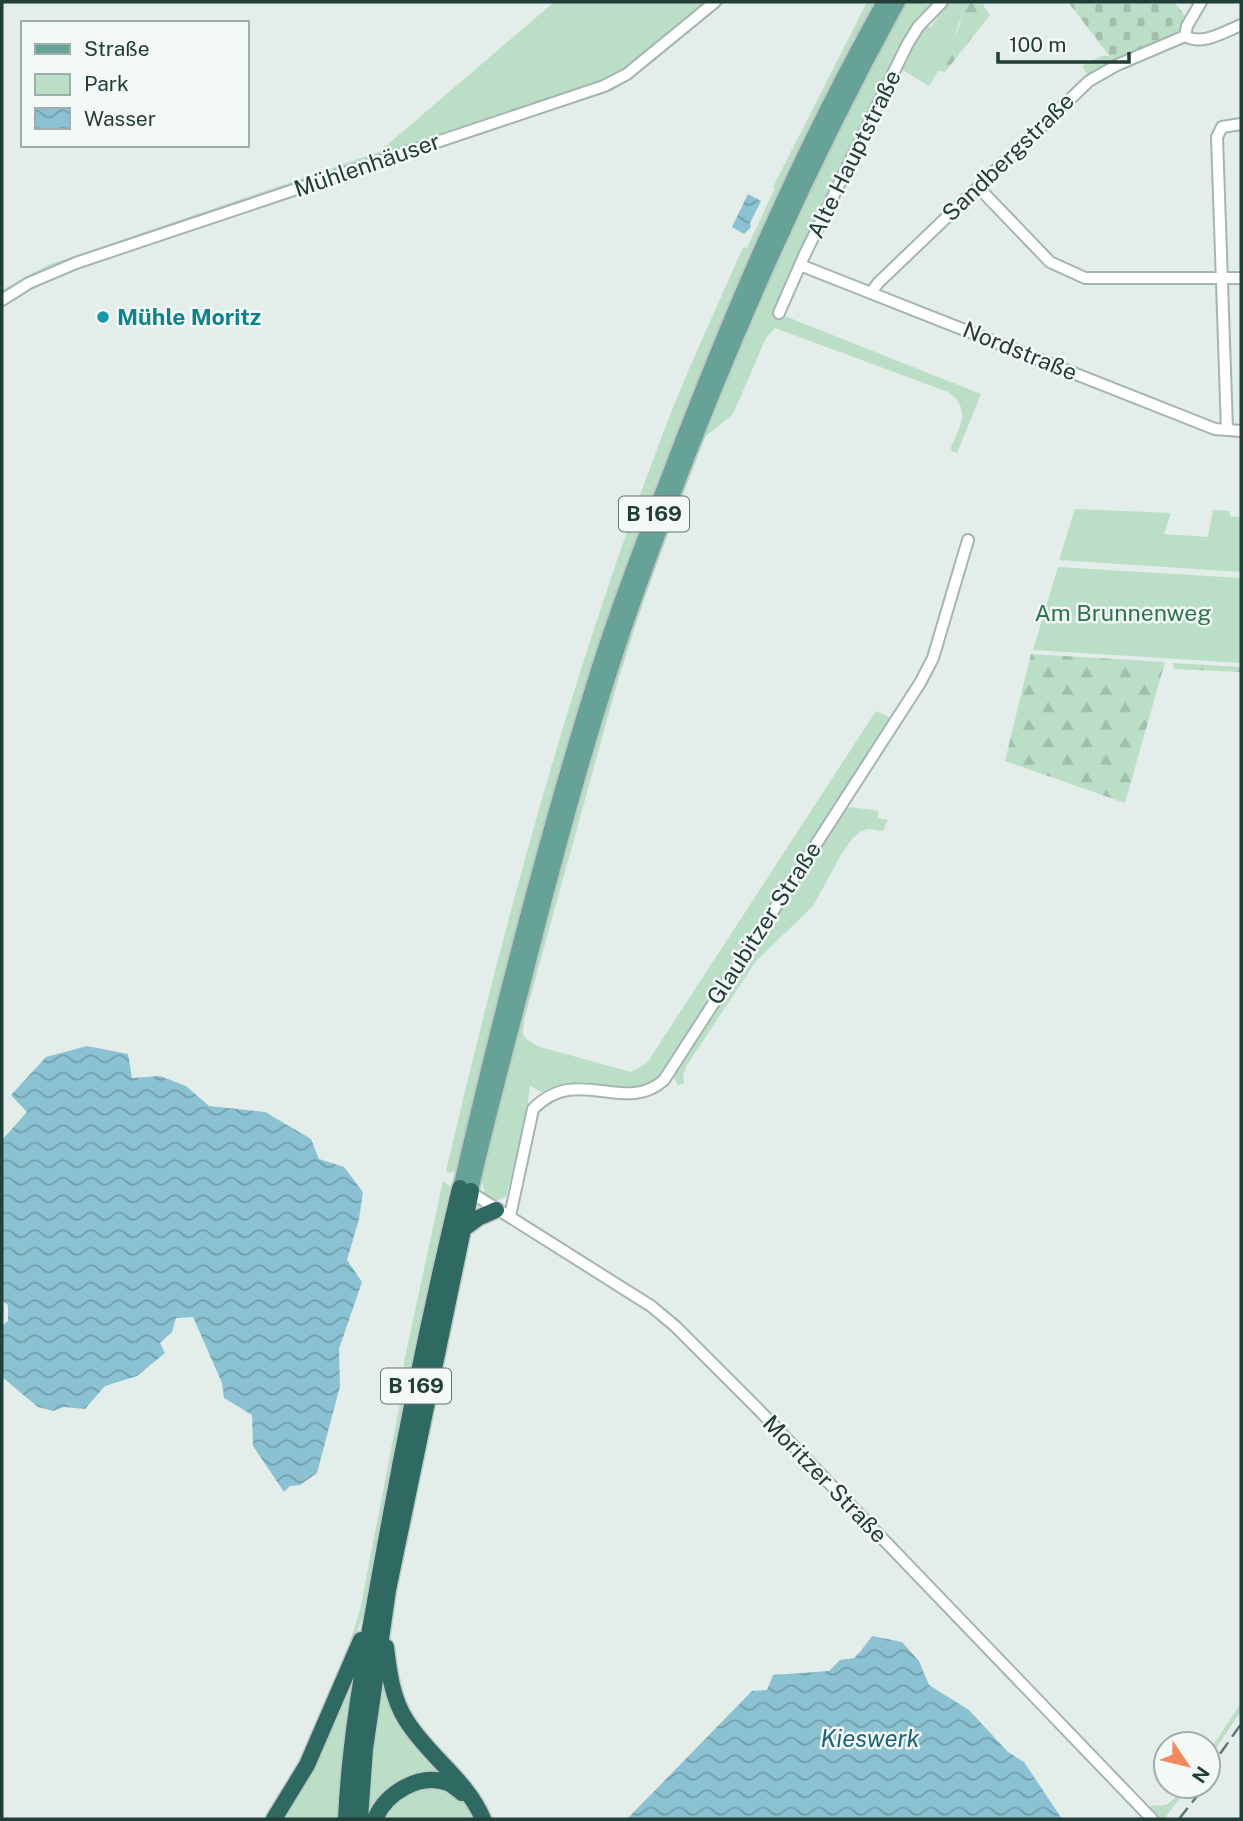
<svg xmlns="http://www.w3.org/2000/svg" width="1243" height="1821" viewBox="0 0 1243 1821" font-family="'Public Sans',sans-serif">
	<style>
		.green { fill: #bbdec7 }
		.forest { fill: url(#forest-firs) }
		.cemetery { fill: url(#cemetery-stones) }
		.water { fill: url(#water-waves) }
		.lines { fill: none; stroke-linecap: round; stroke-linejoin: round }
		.minor-casing { stroke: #a5b5b0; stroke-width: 14 }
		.major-casing { stroke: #c1c9c7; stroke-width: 18 }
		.highway-casing { stroke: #c1c9c7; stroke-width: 19 }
		.minor { stroke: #fff; stroke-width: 10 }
		.major { stroke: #67a297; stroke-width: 14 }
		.highway { stroke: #2e6a62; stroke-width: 16 }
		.rail { stroke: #5d7974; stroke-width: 2.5; stroke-dasharray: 14 7; stroke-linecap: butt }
		.culture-dot { fill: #0f9aa8; stroke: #f3f9f6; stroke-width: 2.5 }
		.labels { text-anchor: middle; stroke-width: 5; stroke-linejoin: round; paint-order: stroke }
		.shield { fill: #f3f9f6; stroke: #617671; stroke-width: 2 }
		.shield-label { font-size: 21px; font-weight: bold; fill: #223e38 }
		.street-label { font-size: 23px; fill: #223e38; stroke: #f3f9f6 }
		.culture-label { font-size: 23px; font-weight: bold; fill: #0d838f; stroke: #f3f9f6; text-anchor: start }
		.park-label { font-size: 23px; fill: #2c754d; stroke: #f3f9f6 }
		.water-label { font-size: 24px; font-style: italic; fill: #1c647a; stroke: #f3f9f6 }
	</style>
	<defs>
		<pattern id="forest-firs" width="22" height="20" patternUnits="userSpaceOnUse" patternTransform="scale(1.75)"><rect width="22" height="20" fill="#bbdec7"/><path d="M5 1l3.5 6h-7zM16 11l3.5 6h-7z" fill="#a0c0ac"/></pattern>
		<pattern id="cemetery-stones" width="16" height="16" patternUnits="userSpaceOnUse" patternTransform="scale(1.75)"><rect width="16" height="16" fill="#bbdec7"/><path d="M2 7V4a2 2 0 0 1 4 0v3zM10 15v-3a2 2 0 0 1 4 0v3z" fill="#a0c0ac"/></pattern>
		<pattern id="water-waves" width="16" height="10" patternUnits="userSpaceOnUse" patternTransform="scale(1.75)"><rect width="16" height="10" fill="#8bc2d2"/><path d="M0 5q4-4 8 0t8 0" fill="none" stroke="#719fab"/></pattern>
	</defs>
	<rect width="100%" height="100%" fill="#e3ede9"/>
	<path class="green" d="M 554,2 L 709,2 L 630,67 L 609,80 L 55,266 L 2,295 L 2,290 L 48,265 L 379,152 Z
		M 720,2 L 725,2 L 633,78 L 612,91 L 110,258 L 109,256 L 629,76 Z
		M 867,2 L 878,2 L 739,286 L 705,365 L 628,564 L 458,1169 L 450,1173 L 446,1171 C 504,923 571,675 662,436 C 686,372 716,310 743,247 L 747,248 L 775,188 L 773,187 Z
		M 903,2 L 936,2 L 921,17 L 777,313 L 981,394 L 957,453 L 950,450 C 959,427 973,410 948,392 L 775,328 L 766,338 L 733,414 L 705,437 L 648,586 L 617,684 L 524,1020 L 523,1034 L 526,1039 L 540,1047 L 631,1072 L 647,1063 L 876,711 L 891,718 L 660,1074 L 645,1087 L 634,1088 L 581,1082 L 552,1087 L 541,1092 L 530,1086 C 526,1124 515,1161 506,1197 L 495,1201 L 484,1192 L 481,1172 L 584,771 L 650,569 L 705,424 L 797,212 Z
		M 948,2 L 965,2 C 958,32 946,60 929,86 L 902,70 L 925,25 L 930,28 L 940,14 L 938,12 Z
		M 1102,56 L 1109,56 L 1114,62 L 1088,76 L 1082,66 Z
		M 1075,509 L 1171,513 L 1164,534 L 1208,537 L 1213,510 L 1230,511 L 1230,516 L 1241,517 L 1241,572 L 1059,560 Z
		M 1058,567 L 1241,578 L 1241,663 L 1033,650 Z
		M 852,807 L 878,811 L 878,818 L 888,820 L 883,831 L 868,829 L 860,832 L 852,839 L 842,853 L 813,906 L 756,961 L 687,1065 L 683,1075 L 684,1083 L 678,1085 L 672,1075 L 842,810 Z
		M 443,1181 L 450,1186 L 453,1195 L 365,1610 L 330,1705 L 270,1819 L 265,1819 L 288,1783 L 309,1739 L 348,1648 L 360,1610 L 404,1382 L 404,1362 Z
		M 383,1665 L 386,1685 L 458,1784 L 437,1777 L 365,1819 L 369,1757 Z
		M 358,1666 L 341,1819 L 280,1819 Z
		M 1241,1703 L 1241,1711 L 1208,1760 L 1208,1753 Z
		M 444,1786 L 466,1798 L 478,1819 L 379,1819 L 408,1790 Z
		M 1184,1786 L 1189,1786 L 1164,1819 L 1158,1819 L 1148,1809 L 1152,1805 C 1169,1809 1175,1798 1184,1786 Z"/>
	<path class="forest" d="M 965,2 L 986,2 L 983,5 L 990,15 L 945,72 L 938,71 L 959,28 Z
		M 1031,654 L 1165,662 L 1125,803 L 1005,761 Z
		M 1173,663 L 1241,667 L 1241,672 L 1174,669 Z"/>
	<path class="cemetery" d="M 1068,2 L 1174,2 L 1186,17 L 1175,36 L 1114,62 Z"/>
	<path class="water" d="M 748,194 L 761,201 L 750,223 L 751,227 L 744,234 L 732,227 Z
		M 87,1046 L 128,1054 L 132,1078 L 160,1076 L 186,1086 L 209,1106 L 265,1112 L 311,1139 L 319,1159 L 344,1167 L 363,1192 L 359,1219 L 347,1260 L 362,1282 L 339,1349 L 340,1386 L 317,1473 L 300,1485 L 290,1486 L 284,1492 L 253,1446 L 252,1415 L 224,1398 L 222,1383 L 193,1317 L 176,1318 L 172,1332 L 160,1343 L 165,1353 L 137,1376 L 105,1386 L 85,1409 L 64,1407 L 53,1411 L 38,1407 L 2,1377 L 2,1326 L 8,1321 L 8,1305 L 2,1301 L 2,1140 L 27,1112 L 11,1095 L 46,1057 Z
		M 872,1636 L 902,1642 L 919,1661 L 929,1685 L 969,1710 L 1008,1752 L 1024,1762 L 1062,1819 L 627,1819 L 752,1691 L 767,1690 L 773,1675 L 829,1671 L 840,1660 L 854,1658 L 860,1652 Z"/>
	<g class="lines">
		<g class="minor-casing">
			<path id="minor" d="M 1185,36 L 1187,26 L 1201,2
				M 978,187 L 1050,262 L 1085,278 L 1241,278
				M 800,265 L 1215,429 L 1241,431
				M 871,293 L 878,283 L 1089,81 L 1117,65 L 1185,36 C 1202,46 1224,32 1241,25
				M 2,300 L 29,283 L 76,263 L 604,86 L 627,74 L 715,2
				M 779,313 L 804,256 L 907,45 L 918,27 L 942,2
				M 1227,429 L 1217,137 L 1222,127 L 1241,124
				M 467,1190 L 651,1306 L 675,1326 L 757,1408 L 1152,1819
				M 510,1216 L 533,1109 C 578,1063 624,1116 664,1080 L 920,683 L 933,658 L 968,540"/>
		</g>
		<g class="major-casing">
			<path id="major" d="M 460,1188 C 500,1015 544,842 597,673 C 619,604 645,537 671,470 C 732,310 800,151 884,2
				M 471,1191 C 487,1121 506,1051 524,981 C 557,850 592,718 638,590 C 710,388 795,190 898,2"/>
		</g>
		<g class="highway-casing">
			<path id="highway" d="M 463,1229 L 478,1218 L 496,1210
				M 386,1647 C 389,1672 392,1698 406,1720 C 429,1757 466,1779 483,1819
				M 274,1819 L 307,1765 L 361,1640
				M 346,1819 C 350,1729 368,1641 384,1552 C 406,1430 431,1309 460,1188
				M 360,1819 L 365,1749 L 388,1590 L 471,1191
				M 375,1819 C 386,1793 420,1772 448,1783 C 453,1785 458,1790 462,1793"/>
		</g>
		<use href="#minor" class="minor"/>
		<use href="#major" class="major"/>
		<use href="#highway" class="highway"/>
		<path class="rail" d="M 1208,1771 L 1241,1724
			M 1179,1819 L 1205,1786"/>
	</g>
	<circle class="culture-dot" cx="103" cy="317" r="7"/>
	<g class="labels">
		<g class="shield">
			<rect x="619" y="496.5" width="70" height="35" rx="5"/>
			<rect x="381" y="1368.5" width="70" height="35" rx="5"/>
		</g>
		<g class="shield-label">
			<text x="654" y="521">B 169</text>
			<text x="416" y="1393">B 169</text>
		</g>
		<g class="street-label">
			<text transform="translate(854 154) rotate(-64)" y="8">Alte Hauptstraße</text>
			<text transform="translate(1008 157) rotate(-44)" y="8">Sandbergstraße</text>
			<text transform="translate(367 165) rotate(-19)" y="8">Mühlenhäuser</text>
			<text transform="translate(1020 351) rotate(22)" y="8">Nordstraße</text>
			<text transform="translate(764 923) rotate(-57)" y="8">Glaubitzer Straße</text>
			<text transform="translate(825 1479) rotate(46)" y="8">Moritzer Straße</text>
		</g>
		<g class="culture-label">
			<text x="117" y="325">Mühle Moritz</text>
		</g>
		<g class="park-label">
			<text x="1123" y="621">Am Brunnenweg</text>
		</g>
		<g class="water-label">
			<text x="870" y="1747">Kieswerk</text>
		</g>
	</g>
	<rect width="1243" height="1821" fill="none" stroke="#223e38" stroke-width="7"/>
	<rect x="21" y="21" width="228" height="126" fill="#f3f9f6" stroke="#9faeaa" stroke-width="2"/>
	<rect x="35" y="44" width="35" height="10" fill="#67a297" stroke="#9faeaa" stroke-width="2"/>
	<text x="84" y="56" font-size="21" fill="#223e38">Straße</text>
	<rect x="35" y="74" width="35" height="21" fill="#bbdec7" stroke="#9faeaa" stroke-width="2"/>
	<text x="84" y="91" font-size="21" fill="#223e38">Park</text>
	<rect x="35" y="108" width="35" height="21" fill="url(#water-waves)" stroke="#9faeaa" stroke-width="2"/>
	<text x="84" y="126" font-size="21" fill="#223e38">Wasser</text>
	<g transform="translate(1187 1765) rotate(125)"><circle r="33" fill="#f3f9f6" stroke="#9faeaa" stroke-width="2"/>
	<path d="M0-5L12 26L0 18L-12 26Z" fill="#f28a5b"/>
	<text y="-10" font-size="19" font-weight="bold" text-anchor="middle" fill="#223e38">N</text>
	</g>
	<path d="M998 52v10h131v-10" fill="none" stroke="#223e38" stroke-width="3.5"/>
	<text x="1009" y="52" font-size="21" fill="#223e38" stroke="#f3f9f6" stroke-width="5" paint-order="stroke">100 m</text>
</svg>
